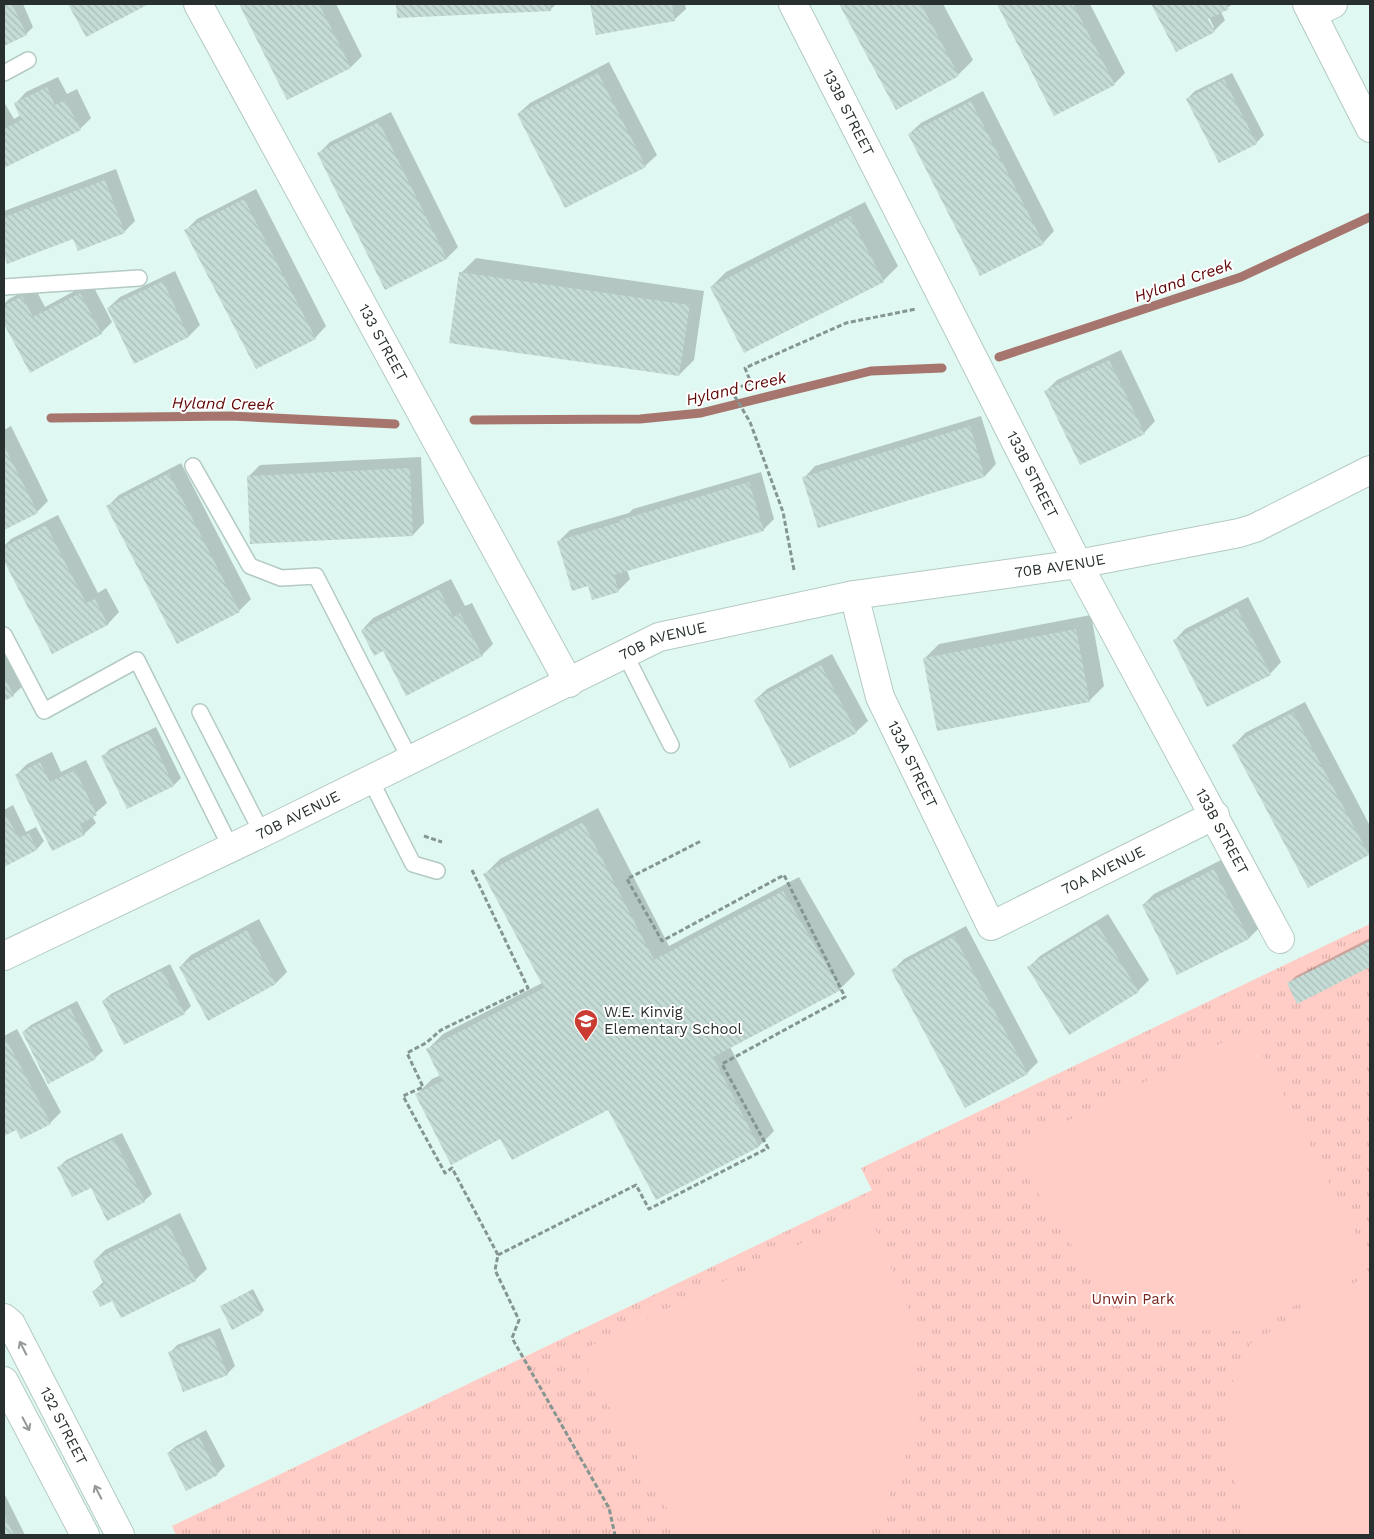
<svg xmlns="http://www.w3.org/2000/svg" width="1374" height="1539" viewBox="0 0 1374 1539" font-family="'Work Sans',sans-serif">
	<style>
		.grass { fill: url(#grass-tufts) }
		.pitch { fill: #ffcdc6 }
		.shadow { fill: #0003; fill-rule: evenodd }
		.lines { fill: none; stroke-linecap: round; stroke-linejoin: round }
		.stream { stroke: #a6756d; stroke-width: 9 }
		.building { fill: url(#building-back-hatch) }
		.service-casing { stroke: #b4cac4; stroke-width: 18 }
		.minor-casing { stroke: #b4cac4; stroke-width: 30 }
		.tertiary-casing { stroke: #b4cac4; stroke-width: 30 }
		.secondary-casing { stroke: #b4cac4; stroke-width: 30 }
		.path { stroke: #859692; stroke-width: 3; stroke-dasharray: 5 2.5; stroke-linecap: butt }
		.service { stroke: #fff; stroke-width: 15 }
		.minor { stroke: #fff; stroke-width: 28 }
		.tertiary { stroke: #fff; stroke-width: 28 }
		.secondary { stroke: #fff; stroke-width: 28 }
		.oneway { stroke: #939896 }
		.labels { text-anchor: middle; stroke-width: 4; stroke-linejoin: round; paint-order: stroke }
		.street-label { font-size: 15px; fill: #27302e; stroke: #fff }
		.poi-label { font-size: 15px; fill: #27302e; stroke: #fff; text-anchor: start }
		.park-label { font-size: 15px; fill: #7a231d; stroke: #fff }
		.water-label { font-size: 16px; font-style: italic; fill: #600505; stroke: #fff }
	</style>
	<defs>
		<pattern id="grass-tufts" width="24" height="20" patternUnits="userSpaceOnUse" patternTransform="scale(1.25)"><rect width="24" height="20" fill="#ffcdc6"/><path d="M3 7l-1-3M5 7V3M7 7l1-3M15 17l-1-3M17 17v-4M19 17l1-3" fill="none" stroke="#dbb0aa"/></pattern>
		<pattern id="building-back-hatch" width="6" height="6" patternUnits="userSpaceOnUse" patternTransform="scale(1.25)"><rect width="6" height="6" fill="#c5dcd6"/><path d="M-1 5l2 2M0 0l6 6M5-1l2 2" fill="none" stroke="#a9bdb8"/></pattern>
	</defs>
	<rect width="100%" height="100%" fill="#e0f8f2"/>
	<path class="grass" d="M 1370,924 L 1370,1535 L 176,1535 L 172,1526 L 872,1190 L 861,1168 Z"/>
	<path class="pitch" d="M 1249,1029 L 1370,1261 L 1370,1267 L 1245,1331 L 1171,1330 L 1098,1286 L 1010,1150 Z
		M 868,1211 L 915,1326 L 919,1424 L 879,1520 L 860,1535 L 682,1535 L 578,1352 Z
		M 1370,1274 L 1370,1535 L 1248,1535 L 1230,1461 L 1232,1383 L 1251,1343 Z"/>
	<path class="shadow" d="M 4,4 L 23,4 L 33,27 L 26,34 L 4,45 Z
		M 70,4 L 147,4 L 87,36 Z
		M 240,4 L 336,4 L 362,56 L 351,67 L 288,99 Z
		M 398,4 L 556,4 L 550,10 L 398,17 Z
		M 592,4 L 685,4 L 686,9 L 674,20 L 597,34 Z
		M 840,4 L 943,4 L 973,60 L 958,75 L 896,108 Z
		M 998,4 L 1090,4 L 1125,73 L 1114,84 L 1054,115 Z
		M 1153,4 L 1233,4 L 1221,12 L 1225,20 L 1214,31 L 1176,50 ZM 1207,13 L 1214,28 L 1212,28 L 1204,14 Z
		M 609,62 L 657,155 L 645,166 L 518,114 L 530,103 Z
		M 1232,73 L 1264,135 L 1256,143 L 1187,99 L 1195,91 Z
		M 58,77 L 67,94 L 77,89 L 91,118 L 80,129 L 4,167 L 4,102 L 14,119 L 21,115 L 15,104 L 26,92 Z
		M 983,91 L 1054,231 L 1043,243 L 909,134 L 921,123 Z
		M 391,112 L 458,247 L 447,258 L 386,288 L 319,153 L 330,142 Z
		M 116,169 L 135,221 L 124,232 L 74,238 L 8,262 L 4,250 L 4,211 Z
		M 256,189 L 326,326 L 315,338 L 186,230 L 197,219 Z
		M 865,202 L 898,266 L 883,281 L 711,287 L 726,272 Z
		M 476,258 L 704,291 L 694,360 L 679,375 L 461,273 Z
		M 175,271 L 200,325 L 189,336 L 108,308 L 120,297 Z
		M 91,282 L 112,322 L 101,333 L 30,371 L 4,321 L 4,304 L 9,299 L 34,286 L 45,307 Z
		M 1121,350 L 1155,421 L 1144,433 L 1046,391 L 1057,380 Z
		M 981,416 L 996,464 L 985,476 L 804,478 L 815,466 Z
		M 11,426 L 48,501 L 37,512 L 4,529 L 4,430 Z
		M 421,457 L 424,523 L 413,535 L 249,476 L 260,465 Z
		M 181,463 L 251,599 L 239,611 L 178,642 L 108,506 L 119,495 Z
		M 761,472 L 774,519 L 763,530 L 627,570 L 630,579 L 618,591 L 589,585 L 559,541 L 570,530 L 629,513 L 633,509 Z
		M 58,515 L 98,593 L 106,588 L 119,612 L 108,624 L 52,652 L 4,559 L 4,546 L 11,539 Z
		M 451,579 L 465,606 L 472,603 L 493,644 L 482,655 L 383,650 L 362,630 L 373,618 Z
		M 1248,597 L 1281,662 L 1270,674 L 1174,641 L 1185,629 Z
		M 1091,615 L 1104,686 L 1089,701 L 924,659 L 939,644 Z
		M 4,643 L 25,684 L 13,695 L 4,700 Z
		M 832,654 L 868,721 L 856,732 L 755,700 L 767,689 Z
		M 1305,702 L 1370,826 L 1370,852 L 1368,854 L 1234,745 L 1245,733 Z
		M 156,727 L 181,778 L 174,785 L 103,756 L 110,749 Z
		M 52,752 L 61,772 L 86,760 L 107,803 L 92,816 L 96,823 L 84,834 L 16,775 L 27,764 Z
		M 13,805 L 26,832 L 36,827 L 44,841 L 37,849 L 4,866 L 4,810 Z
		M 598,808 L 669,946 L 799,877 L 855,974 L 840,989 L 730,1047 L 774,1131 L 759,1146 L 657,1199 L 609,1108 L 501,1138 L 417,1094 L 432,1079 L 441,1075 L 428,1049 L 443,1034 L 542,983 L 485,874 L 500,859 Z
		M 1225,858 L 1260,927 L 1249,938 L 1177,974 L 1143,905 L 1154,894 Z
		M 1108,914 L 1149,980 L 1138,991 L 1029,967 L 1040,956 Z
		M 259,919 L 287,972 L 276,983 L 209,1019 L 180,967 L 191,955 Z
		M 966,926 L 1038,1062 L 1027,1073 L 893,970 L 904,959 Z
		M 1370,938 L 1370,965 L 1298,1002 L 1288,984 L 1296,976 Z
		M 170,964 L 191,1006 L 184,1013 L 103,1001 L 111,994 Z
		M 77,1001 L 103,1051 L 95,1058 L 23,1032 L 31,1025 Z
		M 17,1029 L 61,1112 L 50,1123 L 17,1128 L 4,1135 L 4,1036 Z
		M 122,1133 L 152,1194 L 144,1201 L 91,1186 L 59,1167 L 66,1160 Z
		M 180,1213 L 207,1269 L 195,1280 L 113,1299 L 94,1291 L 104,1281 L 94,1261 L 105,1250 Z
		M 253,1289 L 264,1310 L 261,1313 L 222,1306 Z
		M 220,1328 L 235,1366 L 227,1374 L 170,1353 L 177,1345 Z
		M 206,1430 L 225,1466 L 217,1474 L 168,1453 L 176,1446 Z
		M 4,1493 L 25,1535 L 4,1535 Z"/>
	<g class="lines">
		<path class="stream" d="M 999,357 L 1241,277 L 1370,217
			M 51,418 L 231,416 L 395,424
			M 474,420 L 640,419 L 701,413 L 871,371 L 942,368"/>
	</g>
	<path class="building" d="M 4,4 L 12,4 L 27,35 L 4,46 Z
		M 68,4 L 149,4 L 86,37 Z
		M 239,4 L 319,4 L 351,68 L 287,100 Z
		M 396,4 L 550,4 L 551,11 L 397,18 Z
		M 590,4 L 672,4 L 675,21 L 596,35 Z
		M 839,4 L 921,4 L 959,76 L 896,110 Z
		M 997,4 L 1073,4 L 1115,85 L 1054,116 Z
		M 1151,4 L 1226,4 L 1229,9 L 1208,19 L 1215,32 L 1176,52 Z
		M 598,73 L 646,167 L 565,208 L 517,114 Z
		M 1224,79 L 1257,144 L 1219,163 L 1186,99 Z
		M 47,87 L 55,105 L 65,100 L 81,130 L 4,168 L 4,129 L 21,120 L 14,103 Z
		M 971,101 L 1044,244 L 980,276 L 908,134 Z
		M 379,122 L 447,259 L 385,290 L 317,153 Z
		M 105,180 L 125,233 L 78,251 L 73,239 L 7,264 L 4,254 L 4,217 Z
		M 244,199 L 316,339 L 256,369 L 184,230 Z
		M 850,216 L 884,282 L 744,353 L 710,287 Z
		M 459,272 L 690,305 L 679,376 L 449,343 Z
		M 163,281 L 189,337 L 134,364 L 107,308 Z
		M 80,293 L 102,334 L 30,373 L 4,324 L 4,306 L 22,296 L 33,317 Z
		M 1109,360 L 1145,434 L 1080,465 L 1044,391 Z
		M 970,426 L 985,477 L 818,528 L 802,477 Z
		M 4,446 L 38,513 L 4,530 Z
		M 410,468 L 413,536 L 250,544 L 247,476 Z
		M 169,473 L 240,612 L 177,644 L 106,506 Z
		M 749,482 L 764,531 L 614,575 L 619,592 L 592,600 L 588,586 L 572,591 L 557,541 L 620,522 L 620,520 Z
		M 46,525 L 86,603 L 95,599 L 108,625 L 52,654 L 4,561 L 4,547 Z
		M 439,589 L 453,617 L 460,613 L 483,656 L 406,696 L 383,651 L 374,656 L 361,630 Z
		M 1237,608 L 1271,675 L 1207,707 L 1173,640 Z
		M 1076,629 L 1090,702 L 937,731 L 923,658 Z
		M 821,665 L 857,733 L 790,768 L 754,700 Z
		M 4,676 L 14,696 L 4,701 Z
		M 1293,712 L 1369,855 L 1308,888 L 1232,745 Z
		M 149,733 L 174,786 L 127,809 L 101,756 Z
		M 40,762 L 50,782 L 75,770 L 97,815 L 80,824 L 85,835 L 52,851 L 15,775 Z
		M 4,812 L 19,838 L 29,833 L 37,850 L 4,867 Z
		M 583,822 L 654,960 L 783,891 L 841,990 L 713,1057 L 759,1147 L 656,1200 L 608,1110 L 512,1160 L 500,1139 L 451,1165 L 415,1094 L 442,1081 L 426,1049 L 544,988 L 483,874 Z
		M 1214,869 L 1249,939 L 1177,975 L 1142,905 Z
		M 1097,924 L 1139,992 L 1069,1035 L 1027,967 Z
		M 247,930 L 276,984 L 208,1021 L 179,967 Z
		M 954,936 L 1028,1074 L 965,1108 L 891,970 Z
		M 1370,941 L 1370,967 L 1297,1004 L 1287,983 Z
		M 162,970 L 185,1014 L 124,1045 L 102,1001 Z
		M 70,1008 L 96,1059 L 48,1084 L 22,1032 Z
		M 6,1039 L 51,1124 L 21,1139 L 16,1130 L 4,1136 L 4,1040 Z
		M 114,1139 L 145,1202 L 107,1221 L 91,1188 L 72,1197 L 57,1167 Z
		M 168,1224 L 196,1281 L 121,1318 L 112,1301 L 100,1307 L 92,1291 L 104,1285 L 93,1261 Z
		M 250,1291 L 262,1314 L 232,1330 L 220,1306 Z
		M 212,1335 L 228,1375 L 183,1392 L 168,1352 Z
		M 199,1437 L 218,1475 L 186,1491 L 167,1453 Z
		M 4,1514 L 14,1535 L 4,1535 Z"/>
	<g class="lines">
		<g class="service-casing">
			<path id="service" d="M 4,73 L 28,60
				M 4,287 L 139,278
				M 193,466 L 250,566 L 281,578 L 316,576 L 410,759
				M 4,635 L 44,711 L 137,660 L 231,848
				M 625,654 L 671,745
				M 200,712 L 262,833
				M 370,779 L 413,864 L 437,871"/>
		</g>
		<g class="minor-casing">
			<g id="minor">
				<path id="s1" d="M 198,4 L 569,683"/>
				<path id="s2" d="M 793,4 L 1078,564 L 1280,939"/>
				<path d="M 1312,14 L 1333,4"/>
				<path id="s3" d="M 854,595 L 880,697 L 991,926 L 1215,815"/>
			</g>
		</g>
		<g class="tertiary-casing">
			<g id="tertiary">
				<path d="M 1307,4 L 1370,128"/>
				<path id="s4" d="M 4,956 L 262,833 L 659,637 L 854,595 L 1078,564 L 1239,533 L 1255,528 L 1370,470"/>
			</g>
		</g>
		<g class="secondary-casing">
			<g id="secondary">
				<path id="s5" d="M 4,1318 L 11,1324 L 120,1535"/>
				<path d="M 4,1381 L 85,1535"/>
			</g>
		</g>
		<path class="path" d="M 794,570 L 783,512 L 750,422 L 731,390 L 751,383 L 745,368 L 846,323 L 916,309
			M 424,836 L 442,842
			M 472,870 L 528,988 L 441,1030 L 426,1043 L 407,1053 L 423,1087 L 403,1096 L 445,1173 L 452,1168 L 498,1255 L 495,1270 L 519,1320 L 512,1338 L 609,1508 L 615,1535
			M 498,1255 L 636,1185 L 649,1209 L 768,1148 L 722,1064 L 845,997 L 784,875 L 662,941 L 627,879 L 701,841"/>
		<use href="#service" class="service"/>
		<use href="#minor" class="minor"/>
		<use href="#tertiary" class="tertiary"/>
		<use href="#secondary" class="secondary"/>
	</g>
	<defs><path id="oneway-shaft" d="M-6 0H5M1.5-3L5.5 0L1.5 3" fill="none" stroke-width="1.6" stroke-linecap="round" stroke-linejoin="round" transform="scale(1.25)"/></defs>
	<g class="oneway">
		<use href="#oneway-shaft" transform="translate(23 1348) rotate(-117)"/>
		<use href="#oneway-shaft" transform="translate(26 1424) rotate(62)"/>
		<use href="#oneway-shaft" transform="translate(98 1492) rotate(-117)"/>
	</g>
	<defs>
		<g id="school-pin" transform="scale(1.25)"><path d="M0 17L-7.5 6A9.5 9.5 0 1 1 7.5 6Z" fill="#ca3c32" stroke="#fff"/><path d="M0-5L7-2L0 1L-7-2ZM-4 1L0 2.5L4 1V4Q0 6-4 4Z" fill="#fff"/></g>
	</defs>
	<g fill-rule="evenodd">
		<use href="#school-pin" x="586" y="1021"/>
	</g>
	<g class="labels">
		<g class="street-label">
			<text dy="5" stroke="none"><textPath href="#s2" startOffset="122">133B STREET</textPath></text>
			<text dy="5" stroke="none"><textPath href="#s1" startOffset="386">133 STREET</textPath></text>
			<text dy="5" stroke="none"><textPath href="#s2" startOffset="528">133B STREET</textPath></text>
			<text dy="5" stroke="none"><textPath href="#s4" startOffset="1136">70B AVENUE</textPath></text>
			<text dy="5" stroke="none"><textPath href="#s4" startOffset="731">70B AVENUE</textPath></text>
			<text dy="5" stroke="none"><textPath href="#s3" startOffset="180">133A STREET</textPath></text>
			<text dy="5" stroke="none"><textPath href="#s4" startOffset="326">70B AVENUE</textPath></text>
			<text dy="5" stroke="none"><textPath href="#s2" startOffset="932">133B STREET</textPath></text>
			<text dy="5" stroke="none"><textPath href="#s3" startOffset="485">70A AVENUE</textPath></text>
			<text dy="5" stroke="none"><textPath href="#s5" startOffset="124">132 STREET</textPath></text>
		</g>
		<g class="poi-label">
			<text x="604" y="1017">W.E. Kinvig<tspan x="604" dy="17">Elementary School</tspan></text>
		</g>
		<g class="park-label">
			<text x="1133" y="1304">Unwin Park</text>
		</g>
		<g class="water-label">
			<text transform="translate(1183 280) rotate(-19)" y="6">Hyland Creek</text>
			<text transform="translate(736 388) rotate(-13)" y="6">Hyland Creek</text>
			<text transform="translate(223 403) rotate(1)" y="6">Hyland Creek</text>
		</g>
	</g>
	<rect width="1374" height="1539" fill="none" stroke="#27302e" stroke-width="10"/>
</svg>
